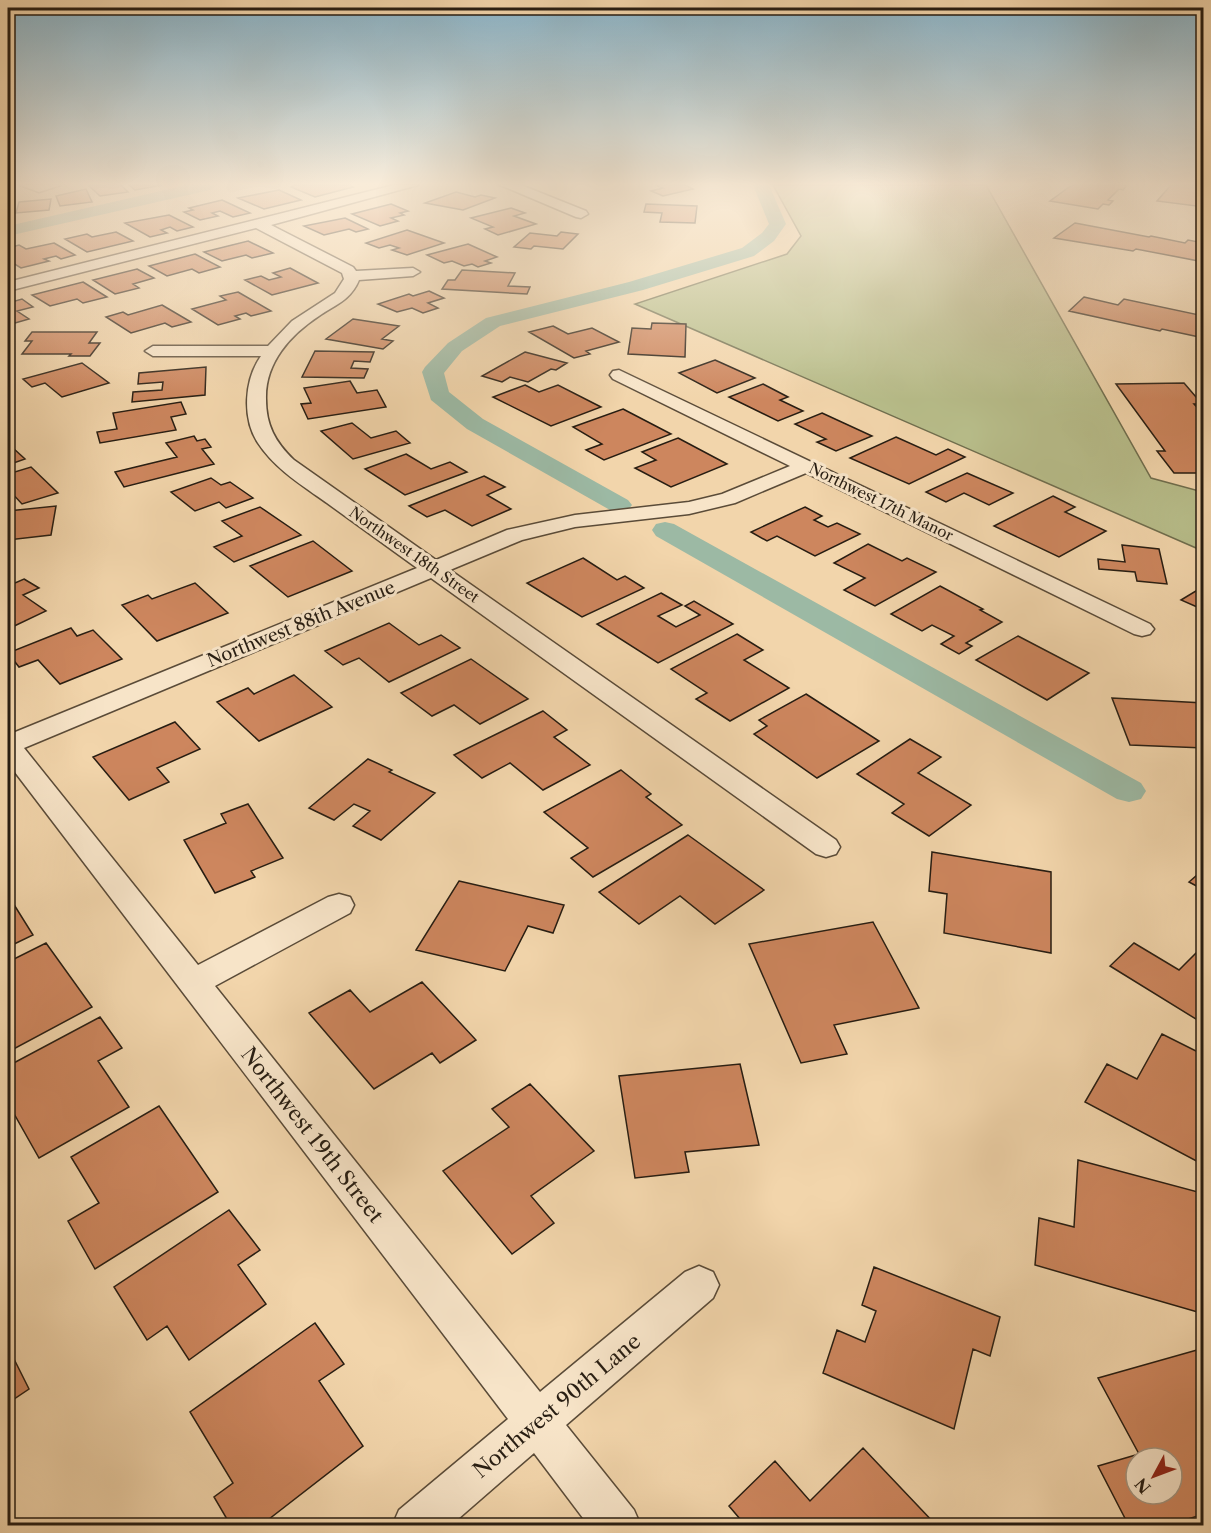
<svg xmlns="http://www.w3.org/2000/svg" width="1211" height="1533" viewBox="0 0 1211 1533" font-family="'Libre Caslon Text',serif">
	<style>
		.green { fill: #b8be8b; stroke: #706e4e; stroke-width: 1.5 }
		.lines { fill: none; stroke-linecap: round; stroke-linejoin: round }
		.canal { fill: #9cb9a4; fill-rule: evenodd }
		.building { fill: #cd865e; stroke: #271d12; stroke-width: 1.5; fill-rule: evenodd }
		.street-casing { stroke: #5a4b38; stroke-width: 3 }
		.street { fill: #f7e4c8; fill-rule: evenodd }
		.labels { text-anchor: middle; stroke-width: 6; stroke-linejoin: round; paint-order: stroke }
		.far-street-label { font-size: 15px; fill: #271d12; stroke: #f7e4c8 }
		.street-label { font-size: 18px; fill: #271d12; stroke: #f7e4c8 }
		.near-street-label { font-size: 21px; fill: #271d12; stroke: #f7e4c8 }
	</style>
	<rect width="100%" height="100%" fill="#f2d5ab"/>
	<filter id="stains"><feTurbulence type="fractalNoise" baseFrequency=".00333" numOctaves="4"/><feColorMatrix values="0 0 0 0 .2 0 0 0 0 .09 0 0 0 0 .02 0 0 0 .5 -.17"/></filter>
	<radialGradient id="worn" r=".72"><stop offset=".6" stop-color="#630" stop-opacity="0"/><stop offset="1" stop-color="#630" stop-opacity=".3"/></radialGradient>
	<path class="green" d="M 773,185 L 986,185 L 1151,478 L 1203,492 L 1203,551 L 635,304 L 787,254 L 801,236 Z"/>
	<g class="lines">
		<path class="canal" d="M 187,185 L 218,185 L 210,190 L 8,236 L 8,226 Z
			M 753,185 L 769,185 L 786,224 L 774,241 L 754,256 L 643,290 L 500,326 L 462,351 L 444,373 L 449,392 L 483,419 L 628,500 L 632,505 L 628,510 L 619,513 L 610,510 L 467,429 L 431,400 L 422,372 L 425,367 L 448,343 L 486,318 L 629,282 L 742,248 L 762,233 L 769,224 Z
			M 665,522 L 674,524 L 1141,783 L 1146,791 L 1141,799 L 1129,802 L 1117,799 L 656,536 L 652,530 L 656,524 Z"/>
	</g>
	<path class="building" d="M 88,185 L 121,185 L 128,192 L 100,196 Z
		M 129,185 L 162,185 L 135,190 Z
		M 295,185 L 349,185 L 353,187 L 315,197 L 291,187 Z
		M 655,185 L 685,185 L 693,189 L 663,196 L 651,191 L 663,188 Z
		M 1072,185 L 1127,185 L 1123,190 L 1119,189 L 1108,200 L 1113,201 L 1109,205 L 1103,204 L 1098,209 L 1050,201 Z
		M 1171,185 L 1204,185 L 1204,207 L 1157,201 Z
		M 86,189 L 92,202 L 60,206 L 56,196 Z
		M 279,190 L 301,200 L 264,209 L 238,198 Z
		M 456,192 L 475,197 L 481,195 L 495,198 L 463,210 L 425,203 Z
		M 51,199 L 49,210 L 16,213 L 19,202 Z
		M 222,200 L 250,213 L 233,217 L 220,211 L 212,213 L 218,216 L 200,220 L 184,212 L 193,210 L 189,208 Z
		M 391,204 L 408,211 L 400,213 L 404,215 L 391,218 L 398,221 L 380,226 L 352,214 Z
		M 646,204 L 697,206 L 695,223 L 660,222 L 662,213 L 644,212 Z
		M 511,208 L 525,213 L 514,216 L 536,224 L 498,235 L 485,229 L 493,227 L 471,218 Z
		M 169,215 L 193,227 L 177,231 L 170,227 L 161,230 L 167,233 L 150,237 L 125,223 Z
		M 345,218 L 368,229 L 356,232 L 349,229 L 324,235 L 304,226 Z
		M 1075,223 L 1149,237 L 1151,236 L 1185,243 L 1188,240 L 1204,243 L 1204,262 L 1136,249 L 1133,251 L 1054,238 Z
		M 407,230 L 444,243 L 407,255 L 392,250 L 399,248 L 390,245 L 379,248 L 366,243 Z
		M 116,232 L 133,241 L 87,252 L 65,239 L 87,234 L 92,237 Z
		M 561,232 L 578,234 L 563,249 L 534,246 L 531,249 L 514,247 L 530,233 L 557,236 Z
		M 248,241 L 273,253 L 252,258 L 246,255 L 222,261 L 204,252 Z
		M 54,243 L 75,255 L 61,259 L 56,256 L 44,259 L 49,261 L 21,268 L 8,260 L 8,248 L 19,245 L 26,249 Z
		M 468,244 L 497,257 L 485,261 L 491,263 L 478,267 L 472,264 L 464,266 L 452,261 L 444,263 L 427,255 Z
		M 195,254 L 220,267 L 199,273 L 192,269 L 167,276 L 149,266 Z
		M 290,268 L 318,283 L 272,295 L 245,280 L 261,276 L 269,280 L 281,277 L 273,273 Z
		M 137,269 L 154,278 L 133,284 L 139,288 L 115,294 L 93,280 Z
		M 462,270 L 515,273 L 508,286 L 530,287 L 527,294 L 442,289 L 448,280 L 455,280 Z
		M 83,282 L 107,297 L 83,303 L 77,299 L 50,306 L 32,295 Z
		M 429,291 L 444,298 L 428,303 L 438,308 L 423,313 L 412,308 L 397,312 L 378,304 L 409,294 L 413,296 Z
		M 238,292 L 271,311 L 251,316 L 246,313 L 235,316 L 240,319 L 218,325 L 192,309 L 226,300 L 220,296 Z
		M 1084,297 L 1118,305 L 1124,299 L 1204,316 L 1204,338 L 1162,329 L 1160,331 L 1069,311 Z
		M 22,299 L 33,307 L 17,311 L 29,319 L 8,325 L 8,303 Z
		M 162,305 L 191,322 L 172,327 L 165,323 L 131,333 L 106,317 L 123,312 L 128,315 Z
		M 353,319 L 399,326 L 382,339 L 393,341 L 383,349 L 326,339 Z
		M 652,323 L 686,324 L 685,357 L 628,354 L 632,328 L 651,329 Z
		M 553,326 L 568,334 L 592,328 L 619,342 L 586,351 L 590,354 L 574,358 L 529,332 Z
		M 32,332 L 97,332 L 89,343 L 100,343 L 90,356 L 69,356 L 71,354 L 22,354 L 32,341 L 25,341 Z
		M 315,351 L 374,352 L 370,362 L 354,361 L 351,368 L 368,369 L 364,378 L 302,377 Z
		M 525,352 L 567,363 L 556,370 L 551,369 L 528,382 L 510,377 L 502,382 L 482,376 Z
		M 715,360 L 755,378 L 717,393 L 679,373 Z
		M 82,363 L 109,383 L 62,397 L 45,383 L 32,387 L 23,379 Z
		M 206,367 L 205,395 L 132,402 L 133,392 L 162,390 L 163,382 L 138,384 L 139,373 Z
		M 350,381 L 357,393 L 377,390 L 386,407 L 308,419 L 301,404 L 311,403 L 304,388 Z
		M 1184,383 L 1202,404 L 1194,404 L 1204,415 L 1204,473 L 1174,473 L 1157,451 L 1165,451 L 1116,384 Z
		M 763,384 L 788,397 L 780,400 L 803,411 L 778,421 L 729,397 Z
		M 525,385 L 539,392 L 558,385 L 601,407 L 551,426 L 493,397 Z
		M 181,402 L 186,414 L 171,417 L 176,430 L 100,443 L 97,432 L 117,429 L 113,413 Z
		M 623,409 L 671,434 L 604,460 L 586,450 L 602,444 L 573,427 Z
		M 822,413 L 872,436 L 836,451 L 817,442 L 826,439 L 795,424 Z
		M 352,423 L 371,438 L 396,431 L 410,443 L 353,459 L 321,431 Z
		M 194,436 L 197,441 L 205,439 L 211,447 L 202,449 L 214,464 L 124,487 L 115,472 L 177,457 L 166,443 Z
		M 896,437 L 936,455 L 948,449 L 965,457 L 909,484 L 850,458 Z
		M 678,438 L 727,464 L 671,487 L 635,468 L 656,460 L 642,452 Z
		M 13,448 L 25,459 L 8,465 L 8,449 Z
		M 406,454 L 431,469 L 450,462 L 467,472 L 405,495 L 365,469 Z
		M 31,467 L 58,493 L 22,504 L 8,489 L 8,474 Z
		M 967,473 L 1013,493 L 989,505 L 964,493 L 946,502 L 926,492 Z
		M 484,476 L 505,487 L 487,495 L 511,509 L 472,526 L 445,510 L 427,517 L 409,506 Z
		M 211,478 L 221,485 L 230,482 L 253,498 L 226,508 L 219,502 L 195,511 L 171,492 Z
		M 1053,496 L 1075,507 L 1065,512 L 1106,531 L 1059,557 L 994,526 Z
		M 56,506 L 51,535 L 8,540 L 8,511 Z
		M 260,507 L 301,535 L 234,562 L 214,547 L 242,536 L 222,521 Z
		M 805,507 L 822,516 L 814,520 L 828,527 L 837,523 L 860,534 L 815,556 L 777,536 L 767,541 L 751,532 Z
		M 313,541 L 352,571 L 288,597 L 250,566 Z
		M 868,544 L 902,561 L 907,558 L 936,572 L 875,606 L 844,590 L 865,578 L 834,563 Z
		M 1122,545 L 1159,549 L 1167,584 L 1137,581 L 1135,572 L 1099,569 L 1098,559 L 1125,562 Z
		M 583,558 L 617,580 L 625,576 L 644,588 L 582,617 L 527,583 Z
		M 24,579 L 39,588 L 23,595 L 46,611 L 8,629 L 8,586 Z
		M 195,583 L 228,613 L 157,641 L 122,605 L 148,595 L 152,599 Z
		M 940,586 L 983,609 L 980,610 L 1002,622 L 966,643 L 972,646 L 959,654 L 941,644 L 954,636 L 932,625 L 922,631 L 891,614 Z
		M 1204,586 L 1204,610 L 1181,600 Z
		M 661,593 L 682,605 L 658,616 L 676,627 L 700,615 L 685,606 L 694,601 L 733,624 L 658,663 L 597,624 Z
		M 389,623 L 419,645 L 441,635 L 460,648 L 389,682 L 359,658 L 343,665 L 325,651 Z
		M 71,628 L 77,636 L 93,630 L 122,659 L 60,684 L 38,660 L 19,667 L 8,653 Z
		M 737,634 L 763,650 L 744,660 L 789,688 L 730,721 L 696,699 L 707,693 L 671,669 Z
		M 1018,636 L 1089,673 L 1047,700 L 976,660 Z
		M 471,659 L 528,699 L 480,724 L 454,705 L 432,716 L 401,693 Z
		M 294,675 L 332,707 L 259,741 L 217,702 L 248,688 L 254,694 Z
		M 806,694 L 879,741 L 817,778 L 754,734 L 767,726 L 759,720 Z
		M 1112,698 L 1204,703 L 1204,748 L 1130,745 Z
		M 543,711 L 567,730 L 554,737 L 590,765 L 543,790 L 510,763 L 482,778 L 454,755 Z
		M 175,722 L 200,749 L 157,768 L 169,782 L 129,800 L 93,757 Z
		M 910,739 L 941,757 L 918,773 L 971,805 L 929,836 L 892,813 L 904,804 L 857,774 Z
		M 368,759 L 392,770 L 389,772 L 435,793 L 381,840 L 353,826 L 370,811 L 354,804 L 334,820 L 309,808 Z
		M 621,770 L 651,794 L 646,797 L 682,825 L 593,877 L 571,858 L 588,848 L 544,812 Z
		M 248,804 L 283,858 L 251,871 L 255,877 L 215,893 L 184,840 L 226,823 L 221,814 Z
		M 688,835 L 764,890 L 715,924 L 680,896 L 639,924 L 599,892 Z
		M 932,852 L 1051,872 L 1051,953 L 944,933 L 947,894 L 929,891 Z
		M 1204,869 L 1204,890 L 1189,882 Z
		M 459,881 L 564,905 L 553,933 L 528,926 L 505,971 L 416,950 Z
		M 8,895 L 33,935 L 8,947 Z
		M 873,922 L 919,1008 L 834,1025 L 847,1054 L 801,1063 L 749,944 Z
		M 46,943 L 92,1007 L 8,1052 L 8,962 Z
		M 1134,943 L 1179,970 L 1204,945 L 1204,1024 L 1110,966 Z
		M 422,982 L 476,1040 L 440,1063 L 432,1053 L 374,1089 L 309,1013 L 350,990 L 370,1012 Z
		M 100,1017 L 122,1048 L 98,1061 L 129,1107 L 39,1158 L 8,1103 L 8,1066 Z
		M 1162,1034 L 1204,1055 L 1204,1165 L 1085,1102 L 1107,1064 L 1137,1079 Z
		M 740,1064 L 759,1145 L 685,1152 L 689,1172 L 635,1178 L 619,1076 Z
		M 530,1084 L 594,1151 L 531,1196 L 554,1223 L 512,1254 L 443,1171 L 509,1127 L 492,1109 Z
		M 159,1106 L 218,1192 L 95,1269 L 68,1221 L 99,1203 L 71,1157 Z
		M 1078,1160 L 1198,1192 L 1201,1313 L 1035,1265 L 1039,1218 L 1074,1227 Z
		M 229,1210 L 260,1250 L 238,1265 L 266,1304 L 189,1360 L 167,1326 L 147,1340 L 114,1287 Z
		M 874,1267 L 1000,1317 L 990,1356 L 973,1349 L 954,1429 L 823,1373 L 837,1330 L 865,1342 L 876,1311 L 862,1305 Z
		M 315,1323 L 344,1364 L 319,1381 L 363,1446 L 260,1526 L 231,1526 L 214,1497 L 233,1483 L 190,1412 Z
		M 8,1347 L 29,1389 L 8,1403 Z
		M 1204,1348 L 1204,1514 L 1166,1526 L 1129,1526 L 1098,1466 L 1139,1454 L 1098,1378 ZM 1136,1458 L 1172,1458 L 1172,1494 L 1136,1494 Z
		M 863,1448 L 937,1526 L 746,1526 L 729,1506 L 775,1461 L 810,1501 Z"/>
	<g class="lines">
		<g class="street-casing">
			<path id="street" d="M 20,185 L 61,185 L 39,192 Z
				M 394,185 L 418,185 L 271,225 L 353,267 L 356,271 L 413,268 L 420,272 L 413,276 L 359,280 C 351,300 335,305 319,316 C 290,335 265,363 266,399 C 266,425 275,442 294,460 L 436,560 L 507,530 L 575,515 L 689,502 L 722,494 L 790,466 L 613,379 L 610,375 L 613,371 L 619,370 L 1150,624 L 1154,629 L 1150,634 L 1142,636 L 1134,634 L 806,473 L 735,503 L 689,514 L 575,527 L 522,540 L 450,570 L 836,840 L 840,847 L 836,854 L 826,857 L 816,854 L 431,578 L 24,748 L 198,965 L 328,897 L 339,894 L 350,897 L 354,905 L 350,913 L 215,986 L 540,1392 L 685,1272 L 699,1266 L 713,1272 L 719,1285 L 713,1298 L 566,1425 L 634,1510 L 641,1526 L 589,1526 L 534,1453 L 450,1526 L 392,1526 L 399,1510 L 508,1419 L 8,763 L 8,735 L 417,568 C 387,546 357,525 327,503 C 303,486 275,469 258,443 C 242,419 244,380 261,356 L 153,356 L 145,351 L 153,346 L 268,346 L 292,321 L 335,293 L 344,279 L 342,273 L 256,228 L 8,291 L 8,282 Z
				M 500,185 L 521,185 L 586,211 L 588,214 L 581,218 L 576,217 Z"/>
		</g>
		<use href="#street" class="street"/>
	</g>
	<linearGradient id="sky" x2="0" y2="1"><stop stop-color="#89b6cd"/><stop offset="0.46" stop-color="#f9ecd9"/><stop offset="1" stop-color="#f9ecd9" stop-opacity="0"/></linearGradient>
	<rect width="1211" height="400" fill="url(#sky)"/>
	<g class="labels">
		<g class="far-street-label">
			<text transform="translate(881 502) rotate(26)" y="5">Northwest 17th Manor</text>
			<text transform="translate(414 555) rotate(35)" y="5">Northwest 18th Street</text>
		</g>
		<g class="street-label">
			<text transform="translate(301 624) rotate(-22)" y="6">Northwest 88th Avenue</text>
		</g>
		<g class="near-street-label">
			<text transform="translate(312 1135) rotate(52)" y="7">Northwest 19th Street</text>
			<text transform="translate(557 1406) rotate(-40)" y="7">Northwest 90th Lane</text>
		</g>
	</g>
	<rect width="1211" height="1533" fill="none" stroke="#f2d5ab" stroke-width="30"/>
	<rect x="9" y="9" width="1193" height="1515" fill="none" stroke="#271d12" stroke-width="3"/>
	<rect x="15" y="15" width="1181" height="1503" fill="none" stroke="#271d12" stroke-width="1.5"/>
	<g transform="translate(1154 1476) rotate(229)"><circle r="28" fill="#f7e4c8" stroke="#a4947f" stroke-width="1.5"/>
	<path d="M0-4.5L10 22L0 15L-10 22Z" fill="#8f2418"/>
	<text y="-9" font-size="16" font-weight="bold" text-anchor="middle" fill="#271d12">N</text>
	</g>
	<rect width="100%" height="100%" filter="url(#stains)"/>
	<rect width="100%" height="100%" fill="url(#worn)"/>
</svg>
